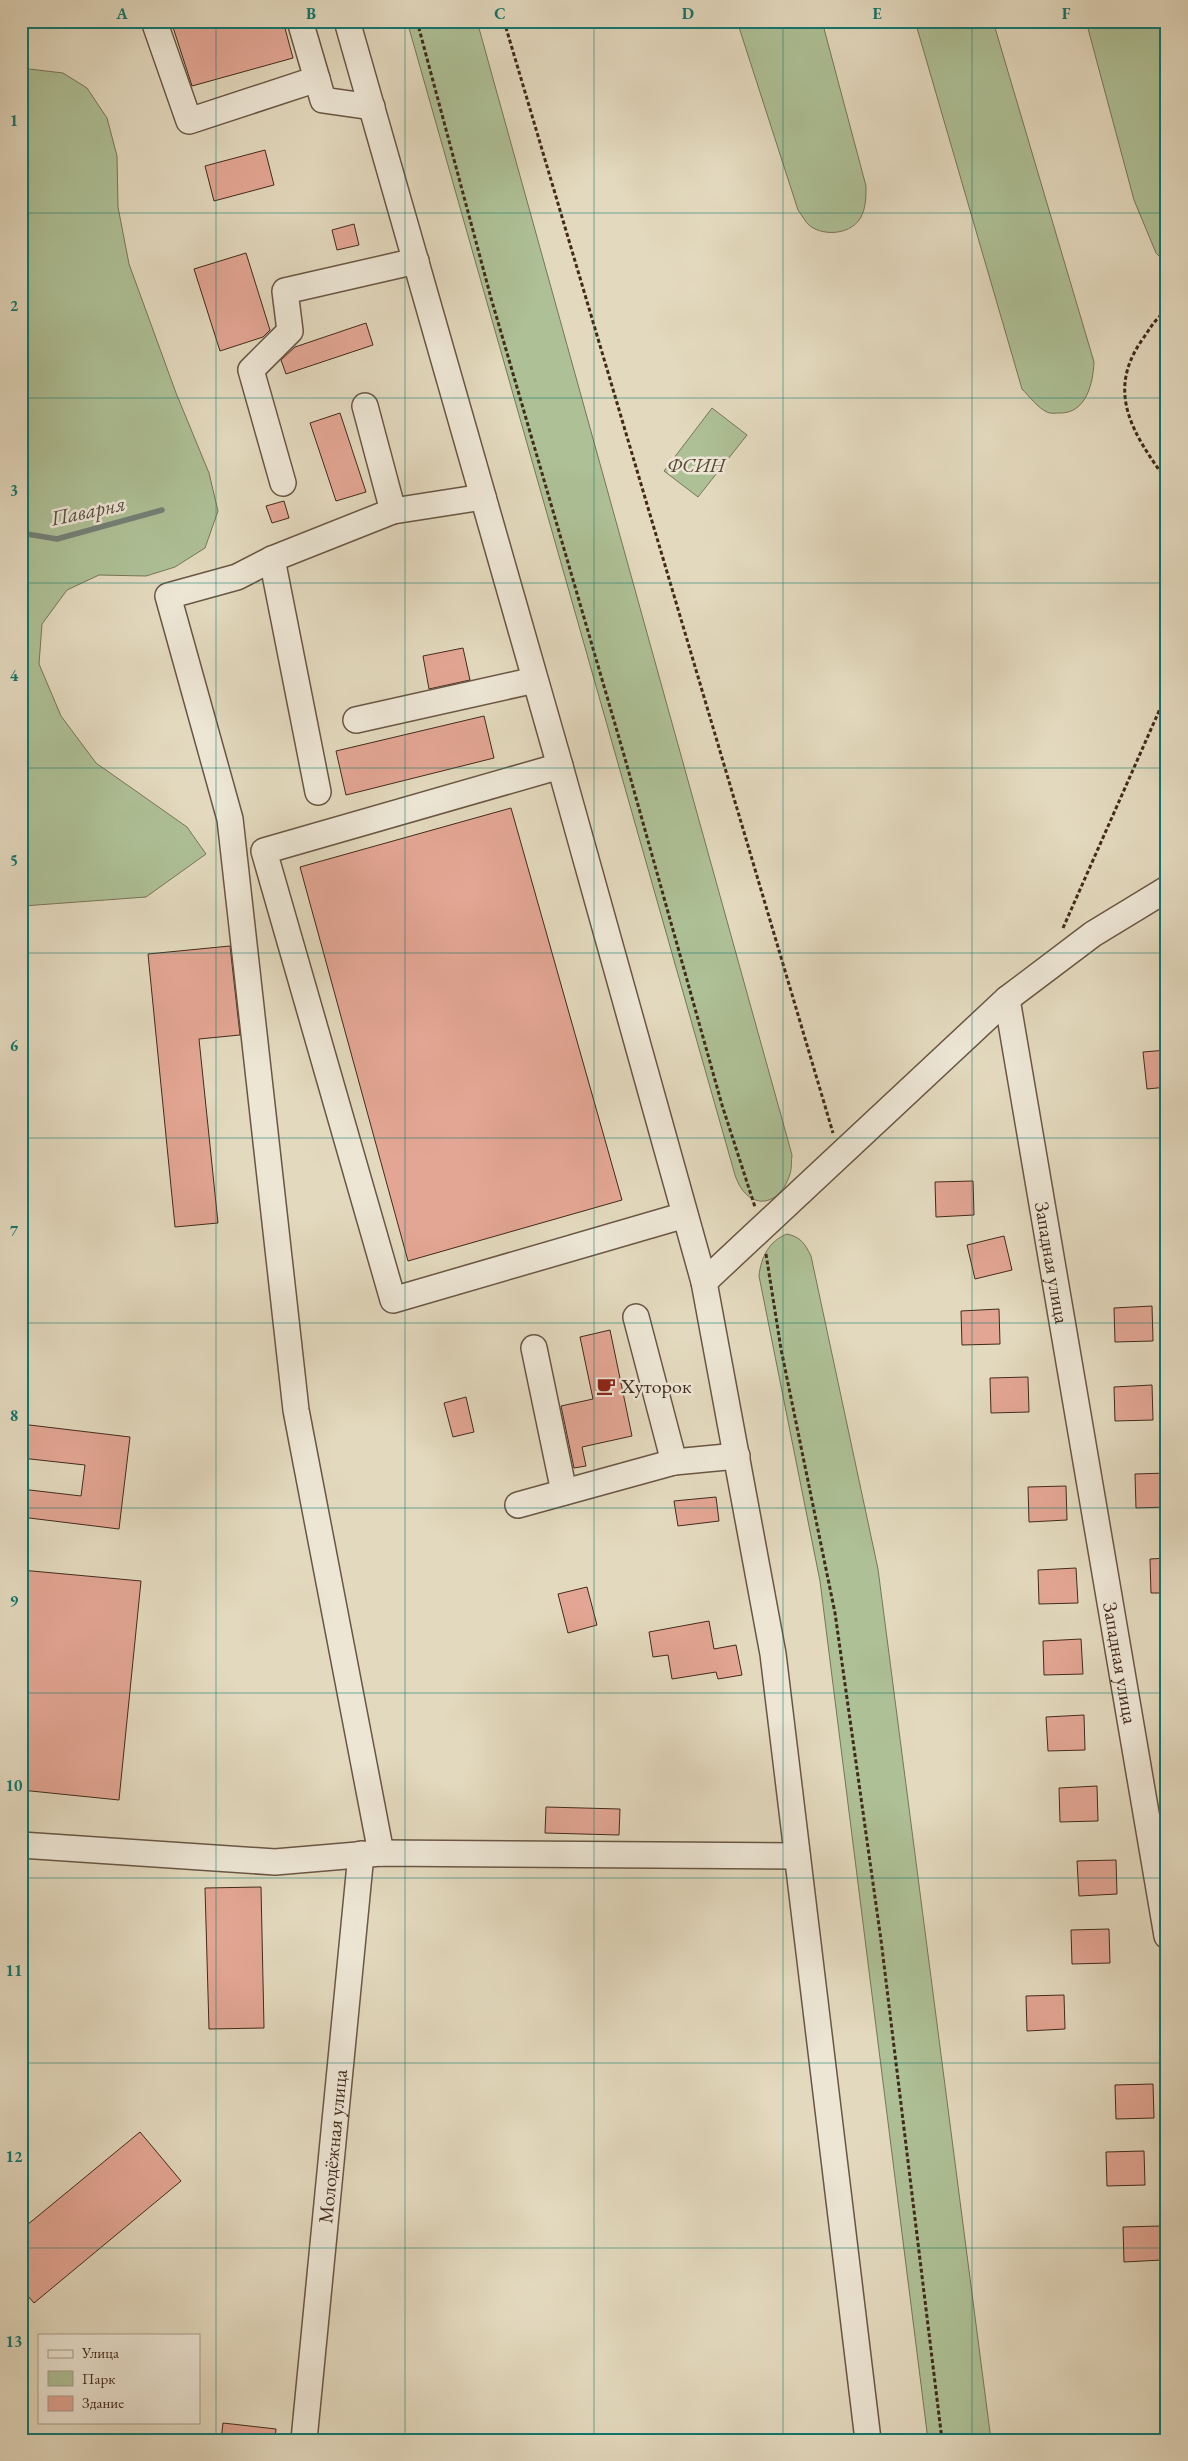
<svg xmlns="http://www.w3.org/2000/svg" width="1188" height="2461" viewBox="0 0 1188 2461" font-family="'EB Garamond',serif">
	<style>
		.green { fill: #aec096; stroke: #787558 }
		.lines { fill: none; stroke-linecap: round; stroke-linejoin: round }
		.stream { stroke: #748076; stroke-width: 5.5 }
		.building { fill: #e3a694; stroke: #422a1b }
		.minor-casing { stroke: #6a5644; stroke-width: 28 }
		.path { stroke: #422a1b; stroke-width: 3; stroke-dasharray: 4 2.5; stroke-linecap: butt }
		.minor { stroke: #ede6d5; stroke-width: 25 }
		.grid { fill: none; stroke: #0f766e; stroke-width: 1; stroke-opacity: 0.55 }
		.labels { text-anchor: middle; stroke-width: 5; stroke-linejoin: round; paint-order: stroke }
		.park-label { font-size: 20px; font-style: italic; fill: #584834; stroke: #ede6d5 }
		.street-label { font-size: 20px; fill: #422a1b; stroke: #ede6d5 }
		.poi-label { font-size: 20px; fill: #422a1b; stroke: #ede6d5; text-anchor: start }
		.water-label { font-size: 21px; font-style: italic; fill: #574e41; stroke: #ede6d5 }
		.neatline { fill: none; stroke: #0f766e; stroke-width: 2 }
		.grid-label { font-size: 16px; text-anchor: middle; font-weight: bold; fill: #0f766e }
	</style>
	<rect width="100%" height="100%" fill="#e3d9be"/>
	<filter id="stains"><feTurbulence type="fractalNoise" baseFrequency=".004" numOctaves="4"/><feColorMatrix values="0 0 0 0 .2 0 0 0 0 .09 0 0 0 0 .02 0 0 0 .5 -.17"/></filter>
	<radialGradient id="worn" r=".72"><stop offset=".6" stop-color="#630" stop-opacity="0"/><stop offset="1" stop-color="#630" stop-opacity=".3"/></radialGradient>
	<path class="green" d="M 407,21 L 477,21 L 792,1155 C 791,1161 792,1168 790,1174 C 779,1209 747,1211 735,1175 Z
		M 737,21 L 822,21 L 866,186 C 866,197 866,207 861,217 C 852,234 825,237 810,226 C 805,222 802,215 798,210 Z
		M 915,21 L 993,21 L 1094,362 C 1093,384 1086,414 1059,413 C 1056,413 1050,414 1047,412 C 1038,408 1029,396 1022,389 Z
		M 1086,21 L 1166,21 L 1167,264 L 1156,253 L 1134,200 Z
		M 29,69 L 63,73 L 87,88 L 107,118 L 117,156 L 118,207 L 129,264 L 176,393 L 209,473 L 218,511 L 205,548 L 175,567 L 146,576 L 99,575 L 67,590 L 42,624 L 39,664 L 61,716 L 96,763 L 187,827 L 206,854 L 146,897 L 23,906 L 25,811 L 21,810 L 21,72 Z
		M 712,408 L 747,435 L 698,497 L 664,471 Z
		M 787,1234 C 801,1237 805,1244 811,1256 L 878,1569 L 991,2440 L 928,2440 L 820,1581 L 759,1276 C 761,1257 769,1241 787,1234 Z"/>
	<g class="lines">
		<path class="stream" d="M 21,533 L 57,539 L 162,510"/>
	</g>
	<path class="building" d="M 171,21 L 283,21 L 293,58 L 192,86 Z
		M 265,150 L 274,185 L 214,201 L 205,166 Z
		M 354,224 L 359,245 L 337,250 L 332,230 Z
		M 246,253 L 270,330 L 263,337 L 220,351 L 194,269 Z
		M 366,323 L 373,345 L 286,374 L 281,360 L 295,347 Z
		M 340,413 L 366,492 L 336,501 L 310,423 Z
		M 284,501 L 289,518 L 272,523 L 266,506 Z
		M 463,648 L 470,680 L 429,689 L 423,656 Z
		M 484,716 L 494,758 L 346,795 L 336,751 Z
		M 511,808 L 622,1200 L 408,1261 L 300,867 Z
		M 230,946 L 240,1035 L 199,1039 L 218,1223 L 175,1227 L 148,954 Z
		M 1167,1050 L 1167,1087 L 1147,1089 L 1143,1052 Z
		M 973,1181 L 974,1215 L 936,1217 L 935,1182 Z
		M 1004,1236 L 1012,1270 L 975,1279 L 967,1245 Z
		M 1152,1306 L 1153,1341 L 1115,1342 L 1114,1308 Z
		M 999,1309 L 1000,1344 L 962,1345 L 961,1311 Z
		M 610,1330 L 632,1436 L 582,1447 L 586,1466 L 574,1468 L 561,1406 L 593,1399 L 580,1337 Z
		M 1028,1377 L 1029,1412 L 991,1413 L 990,1378 Z
		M 1152,1385 L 1153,1420 L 1115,1421 L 1114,1387 Z
		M 466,1397 L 474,1432 L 453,1437 L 444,1403 Z
		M 21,1424 L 130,1437 L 119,1529 L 21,1517 L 21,1489 L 81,1496 L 85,1465 L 21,1458 Z
		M 1167,1473 L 1167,1507 L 1136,1508 L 1135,1474 Z
		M 1066,1486 L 1067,1520 L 1029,1522 L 1028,1487 Z
		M 716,1497 L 719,1521 L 678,1526 L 674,1501 Z
		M 1167,1558 L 1167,1593 L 1151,1593 L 1150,1559 Z
		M 1076,1568 L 1078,1603 L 1039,1604 L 1038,1570 Z
		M 21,1570 L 141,1581 L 119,1800 L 21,1790 Z
		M 587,1587 L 597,1625 L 568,1633 L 558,1594 Z
		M 709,1621 L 714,1649 L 736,1645 L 742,1675 L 718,1679 L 716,1672 L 672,1679 L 668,1655 L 653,1657 L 649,1632 Z
		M 1081,1639 L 1083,1674 L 1044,1675 L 1043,1641 Z
		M 1084,1715 L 1085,1750 L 1048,1751 L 1046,1717 Z
		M 1097,1786 L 1098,1821 L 1060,1822 L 1059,1788 Z
		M 546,1807 L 620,1809 L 619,1835 L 545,1833 Z
		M 1116,1860 L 1117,1894 L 1079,1896 L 1077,1861 Z
		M 261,1887 L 264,2028 L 209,2029 L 205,1888 Z
		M 1109,1929 L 1110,1963 L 1072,1964 L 1071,1930 Z
		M 1064,1995 L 1065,2029 L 1027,2031 L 1026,1996 Z
		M 1153,2084 L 1154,2118 L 1116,2119 L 1115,2085 Z
		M 140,2132 L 181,2181 L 34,2303 L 21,2288 L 21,2230 Z
		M 1144,2151 L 1145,2185 L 1107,2186 L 1106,2152 Z
		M 1161,2226 L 1162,2260 L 1124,2262 L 1123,2227 Z
		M 223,2423 L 276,2429 L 275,2440 L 221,2440 Z"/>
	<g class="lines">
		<g class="minor-casing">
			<g id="minor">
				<path d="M 154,21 L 189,121 L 317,79 L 300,21"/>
				<path d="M 347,21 L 560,766 L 704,1282 L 773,1654 L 868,2440"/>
				<path d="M 317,79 L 323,100 L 372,107"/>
				<path d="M 365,406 L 393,511"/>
				<path d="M 283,483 L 251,370 L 290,331 L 285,291 L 416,261"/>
				<path d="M 272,559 L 318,792"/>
				<path d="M 356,720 L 535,680"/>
				<path d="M 560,766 L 264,851 L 393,1300 L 685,1215"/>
				<path d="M 1007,999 L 1093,934 L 1167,889"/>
				<path id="s1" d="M 704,1282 L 1007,999 L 1167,1936"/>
				<path d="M 636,1317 L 674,1462 L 737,1456"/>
				<path d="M 534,1348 L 564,1492"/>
				<path d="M 518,1505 L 674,1462"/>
				<path d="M 21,1845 L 275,1862 L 381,1853 L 797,1856"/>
				<path d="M 381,1853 L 296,1410 L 230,819 L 168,596 L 237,577 L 272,559 L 393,511 L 483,497"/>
				<path id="s2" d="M 304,2440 L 361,1854"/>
			</g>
		</g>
		<path class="path" d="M 417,21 L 491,298 L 624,755 L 722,1105 L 755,1207
			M 504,21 L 833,1133
			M 1167,311 C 1155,318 1150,329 1142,340 C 1105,393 1134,435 1167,481
			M 1063,928 L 1167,693
			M 766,1254 L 781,1349 L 835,1613 L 881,1940 L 942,2440"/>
		<use href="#minor" class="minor"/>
	</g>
	<path class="grid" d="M 216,21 L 216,2440M 405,21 L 405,2440M 594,21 L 594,2440M 783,21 L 783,2440M 972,21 L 972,2440M 21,213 L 1167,213M 21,398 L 1167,398M 21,583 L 1167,583M 21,768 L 1167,768M 21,953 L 1167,953M 21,1138 L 1167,1138M 21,1323 L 1167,1323M 21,1508 L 1167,1508M 21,1693 L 1167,1693M 21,1878 L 1167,1878M 21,2063 L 1167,2063M 21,2248 L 1167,2248"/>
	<defs>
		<g id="cafe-bare" transform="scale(1.5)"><path d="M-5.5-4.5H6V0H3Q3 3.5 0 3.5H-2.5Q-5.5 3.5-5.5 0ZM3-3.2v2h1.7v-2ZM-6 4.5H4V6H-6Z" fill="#8f2418" stroke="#ede6d5" stroke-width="2.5" paint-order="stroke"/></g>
	</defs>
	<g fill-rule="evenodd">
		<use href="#cafe-bare" x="606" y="1386"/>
	</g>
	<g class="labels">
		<g class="park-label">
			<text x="696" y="472">ФСИН</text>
		</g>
		<g class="street-label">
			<text dy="7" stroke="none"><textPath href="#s1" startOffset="682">Западная улица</textPath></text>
			<text dy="7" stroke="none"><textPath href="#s1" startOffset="1088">Западная улица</textPath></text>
			<text dy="7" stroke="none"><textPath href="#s2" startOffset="295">Молодёжная улица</textPath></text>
		</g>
		<g class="poi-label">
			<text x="621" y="1393">Хуторок</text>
		</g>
		<g class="water-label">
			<text transform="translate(88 511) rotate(-12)" y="7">Паварня</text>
		</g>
	</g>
	<rect width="1188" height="2461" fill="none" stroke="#e3d9be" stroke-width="55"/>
	<rect x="38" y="2334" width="162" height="90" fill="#ede6d5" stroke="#a99b8b"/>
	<rect x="48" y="2350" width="25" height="8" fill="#ede6d5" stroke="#a99b8b"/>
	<text x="82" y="2358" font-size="15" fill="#422a1b">Улица</text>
	<rect x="48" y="2371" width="25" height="15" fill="#aec096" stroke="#a99b8b"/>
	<text x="82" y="2384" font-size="15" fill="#422a1b">Парк</text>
	<rect x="48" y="2396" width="25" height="15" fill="#e3a694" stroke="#a99b8b"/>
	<text x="82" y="2408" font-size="15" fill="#422a1b">Здание</text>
	<rect x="28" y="28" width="1132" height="2406" class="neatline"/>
	<g class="grid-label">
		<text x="122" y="19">A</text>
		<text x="311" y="19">B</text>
		<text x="500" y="19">C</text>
		<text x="688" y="19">D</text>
		<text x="877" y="19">E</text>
		<text x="1066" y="19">F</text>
		<text x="14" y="126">1</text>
		<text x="14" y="311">2</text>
		<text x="14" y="496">3</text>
		<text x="14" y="681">4</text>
		<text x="14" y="866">5</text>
		<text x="14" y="1051">6</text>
		<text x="14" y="1236">7</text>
		<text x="14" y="1421">8</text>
		<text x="14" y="1606">9</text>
		<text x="14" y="1791">10</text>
		<text x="14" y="1976">11</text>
		<text x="14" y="2162">12</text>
		<text x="14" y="2347">13</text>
	</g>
	<rect width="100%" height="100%" filter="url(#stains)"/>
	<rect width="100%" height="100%" fill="url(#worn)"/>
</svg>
